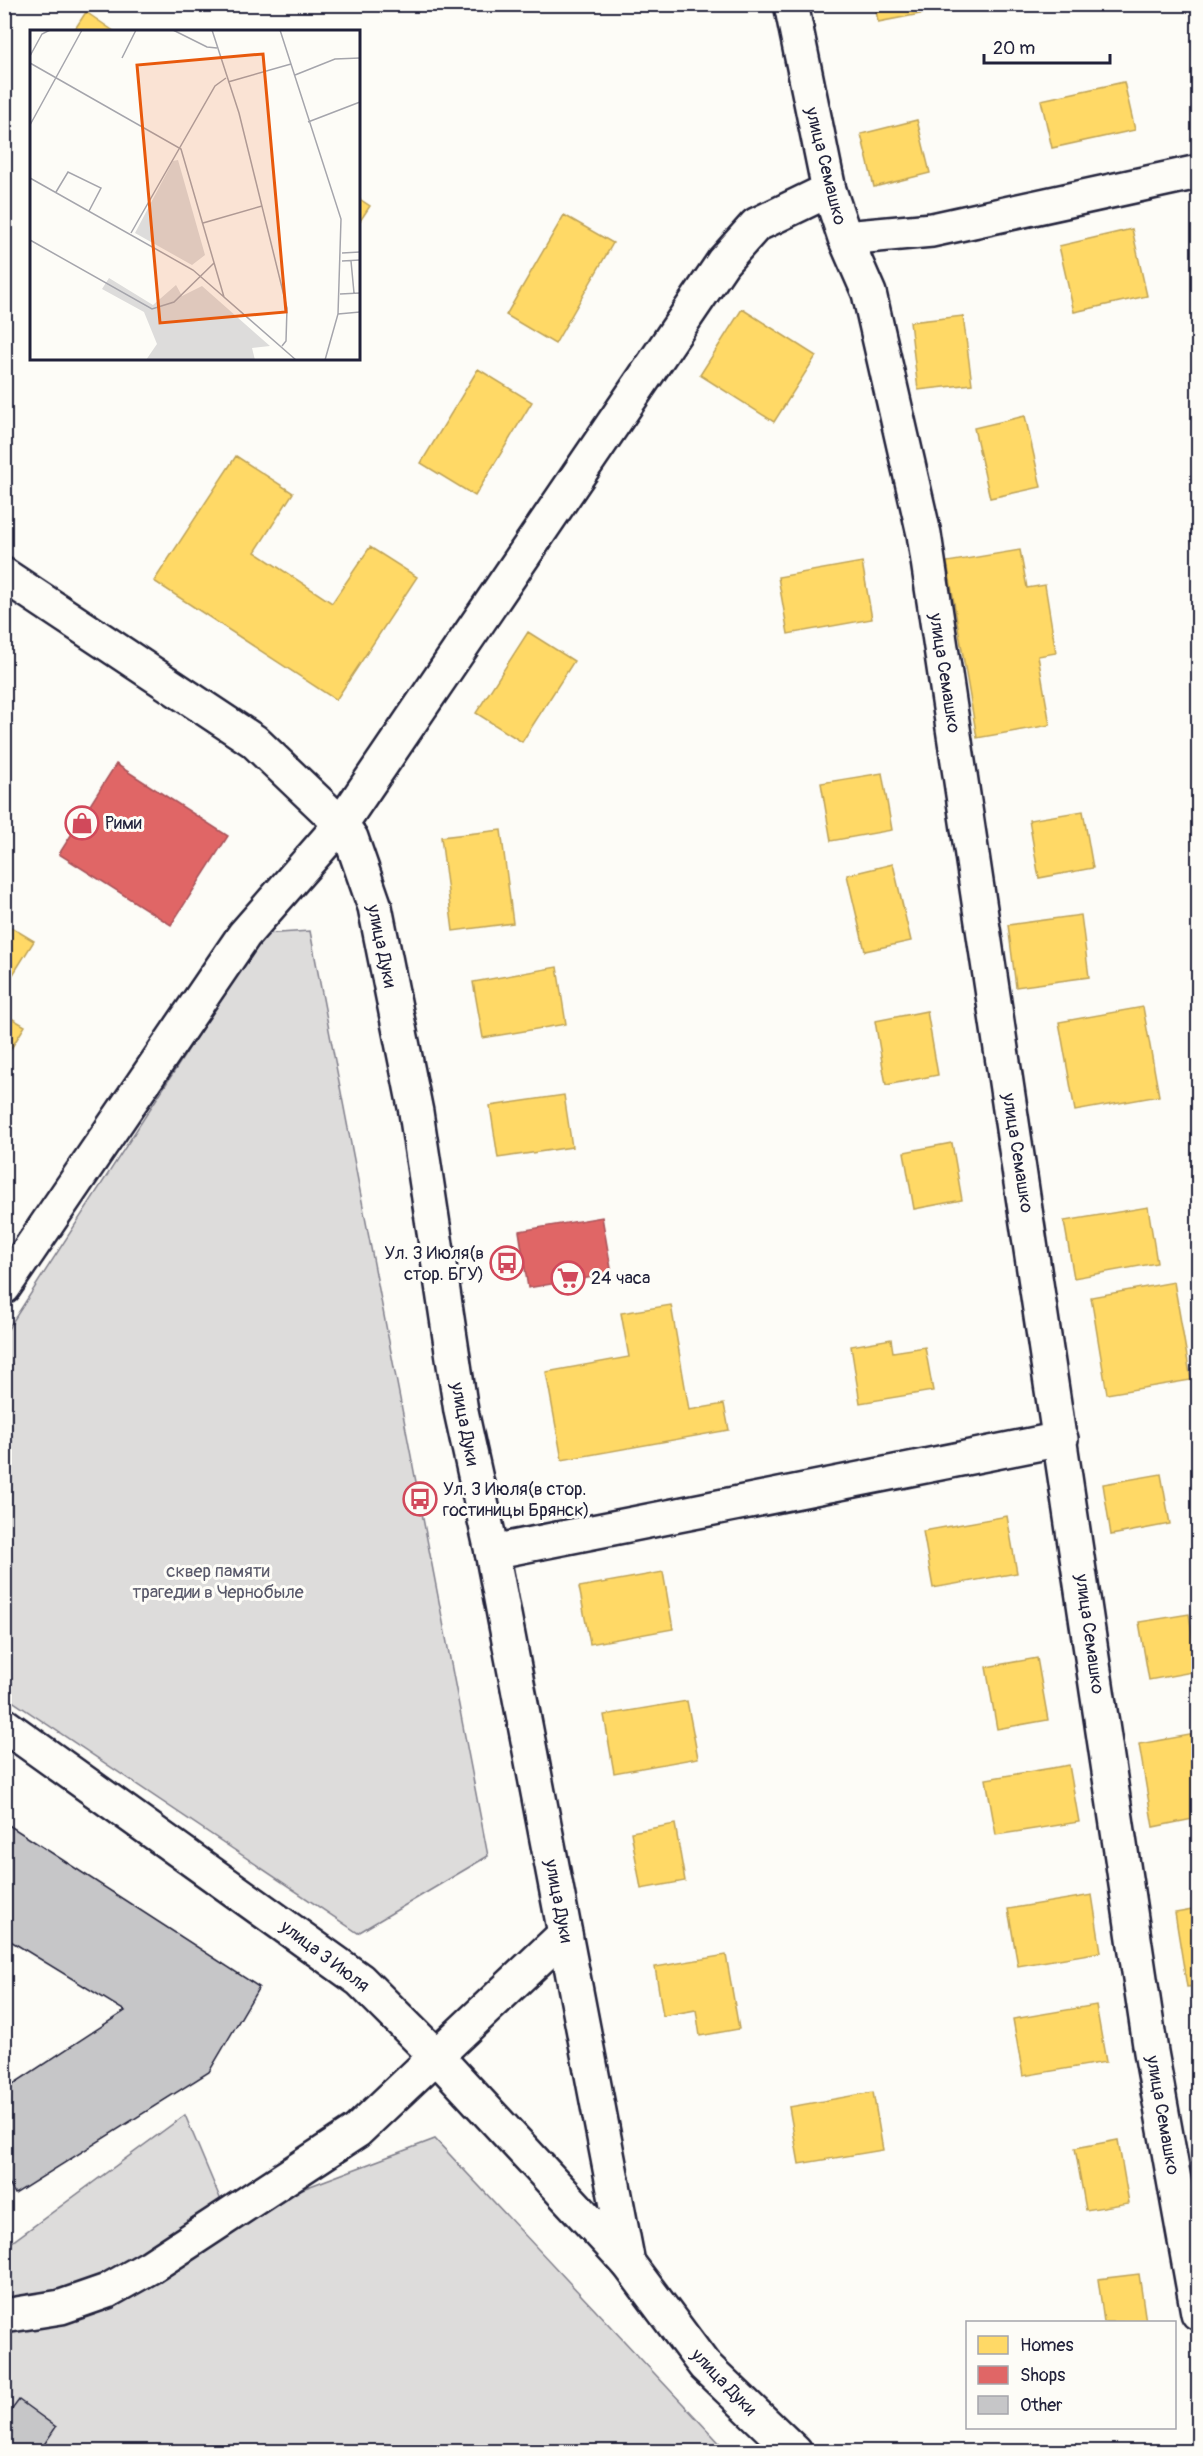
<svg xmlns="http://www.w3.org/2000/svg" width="1203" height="2456" viewBox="0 0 1203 2456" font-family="Pangolin,sans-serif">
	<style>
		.green { fill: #dddcdb; stroke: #807f8b; stroke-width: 1.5 }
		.homes { fill: #ffd966; stroke: #bda259; stroke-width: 1.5 }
		.shops { fill: #e06666; stroke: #a75259; stroke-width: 1.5 }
		.building { fill: #c6c6c8; stroke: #22223b; stroke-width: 1.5 }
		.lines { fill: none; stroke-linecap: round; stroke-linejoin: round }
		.minor-casing { stroke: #22223b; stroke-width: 38 }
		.major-casing { stroke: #22223b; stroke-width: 38 }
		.minor { stroke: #fdfcf7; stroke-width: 33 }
		.major { stroke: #fdfcf7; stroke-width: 33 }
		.labels { text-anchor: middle; stroke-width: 6; stroke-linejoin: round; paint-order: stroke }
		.street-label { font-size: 18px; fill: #22223b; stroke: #fdfcf7 }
		.poi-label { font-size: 18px; fill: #22223b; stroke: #fdfcf7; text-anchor: start }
		.park-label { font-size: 18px; fill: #5a5a6b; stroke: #fdfcf7 }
		.inset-road { fill: none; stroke: #a5a5ac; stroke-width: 1.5 }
		.view { fill: #e8590c; fill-opacity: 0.15; stroke: #e8590c; stroke-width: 3 }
		.inset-edge { fill: none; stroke: #22223b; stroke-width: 3 }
	</style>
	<rect width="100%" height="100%" fill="#fdfcf7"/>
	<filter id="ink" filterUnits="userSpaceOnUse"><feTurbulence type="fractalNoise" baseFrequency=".0167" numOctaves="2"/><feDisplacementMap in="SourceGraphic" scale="12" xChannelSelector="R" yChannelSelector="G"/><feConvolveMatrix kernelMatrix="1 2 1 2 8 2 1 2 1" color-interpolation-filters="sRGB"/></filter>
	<g filter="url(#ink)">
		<path class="green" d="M 310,931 L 488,1856 L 358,1933 L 5,1696 L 4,1335 L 263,934 Z
			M 185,2115 L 228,2217 L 435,2139 L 727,2451 L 5,2451 L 4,2248 Z"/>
		<path class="homes" d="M 875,4 L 934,4 L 936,11 L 878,22 Z
			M 86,12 L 115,32 L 73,32 Z
			M 1124,82 L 1135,130 L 1052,148 L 1041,100 Z
			M 917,120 L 930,173 L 874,187 L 861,134 Z
			M 358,198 L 370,206 L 358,224 Z
			M 564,215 L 613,243 L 555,344 L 506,315 Z
			M 1132,229 L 1147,296 L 1074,312 L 1059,246 Z
			M 742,309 L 816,356 L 774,422 L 700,375 Z
			M 963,316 L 972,384 L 918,390 L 910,322 Z
			M 478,369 L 532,402 L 475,496 L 421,463 Z
			M 1025,416 L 1041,487 L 990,498 L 974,428 Z
			M 236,456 L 293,493 L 255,552 L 332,603 L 370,547 L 417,577 L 336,700 L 154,581 Z
			M 1020,550 L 1027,588 L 1045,585 L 1056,653 L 1038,656 L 1050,725 L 977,738 L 947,562 Z
			M 862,562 L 872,619 L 788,634 L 778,577 Z
			M 528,632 L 574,661 L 522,742 L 476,713 Z
			M 882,773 L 892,830 L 831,841 L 821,783 Z
			M 1083,811 L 1093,868 L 1039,878 L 1029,820 Z
			M 501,830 L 513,923 L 453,931 L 441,837 Z
			M 893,864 L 911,941 L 865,951 L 847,875 Z
			M 1081,915 L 1089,977 L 1016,987 L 1008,925 Z
			M 4,923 L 34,941 L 4,989 Z
			M 557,967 L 566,1024 L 483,1038 L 473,982 Z
			M 1143,1007 L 1159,1096 L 1075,1111 L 1059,1022 Z
			M 927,1011 L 938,1075 L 886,1085 L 875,1021 Z
			M 4,1014 L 25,1026 L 4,1060 Z
			M 564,1095 L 572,1147 L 498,1158 L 490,1106 Z
			M 952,1143 L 962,1200 L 914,1209 L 904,1152 Z
			M 1148,1207 L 1157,1263 L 1074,1278 L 1064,1221 Z
			M 1174,1282 L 1191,1380 L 1107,1394 L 1091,1297 Z
			M 671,1305 L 689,1410 L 724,1404 L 729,1430 L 562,1460 L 546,1372 L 629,1357 L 621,1313 Z
			M 891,1339 L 893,1352 L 925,1347 L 933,1391 L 860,1403 L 851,1346 Z
			M 1161,1474 L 1170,1524 L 1111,1535 L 1103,1484 Z
			M 1007,1516 L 1017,1573 L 933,1588 L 923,1531 Z
			M 663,1572 L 673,1629 L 590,1644 L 579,1587 Z
			M 1189,1614 L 1198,1671 L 1149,1680 L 1139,1622 Z
			M 1037,1658 L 1048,1720 L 997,1729 L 986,1667 Z
			M 687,1701 L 698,1758 L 614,1773 L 604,1715 Z
			M 1195,1734 L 1198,1755 L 1198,1818 L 1153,1827 L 1139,1744 Z
			M 1069,1765 L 1079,1822 L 996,1835 L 986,1779 Z
			M 675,1824 L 685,1881 L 641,1889 L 631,1832 Z
			M 1092,1895 L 1101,1952 L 1018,1966 L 1008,1909 Z
			M 1198,1909 L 1198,1986 L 1187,1987 L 1175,1913 Z
			M 726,1955 L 739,2029 L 700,2036 L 696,2010 L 663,2016 L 655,1967 Z
			M 1096,2005 L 1106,2062 L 1023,2076 L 1013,2019 Z
			M 873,2092 L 883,2150 L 799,2164 L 789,2107 Z
			M 1118,2140 L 1129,2203 L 1086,2210 L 1075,2148 Z
			M 1139,2274 L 1146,2322 L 1104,2322 L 1098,2279 Z
			M 1168,2448 L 1169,2452 L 1148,2452 Z"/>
		<path class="shops" d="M 116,764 L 228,836 L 171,925 L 59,854 Z
			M 602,1217 L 612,1274 L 528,1288 L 519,1231 Z"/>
		<path class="building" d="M 4,1822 L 259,1987 L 209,2072 L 15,2194 L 4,2175 L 4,2090 L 125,2011 L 4,1937 Z
			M 19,2400 L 56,2427 L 39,2452 L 4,2452 L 4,2420 Z"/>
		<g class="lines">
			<g class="minor-casing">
				<path id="minor" d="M 791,4 L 829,190 L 845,238 L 869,293 L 924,534 L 1151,2052 L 1198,2313
					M 845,238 L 932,230 L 1198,172
					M 4,1287 L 244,935 L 341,824 L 723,262 L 756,225 L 829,190
					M 492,1552 L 1061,1439
					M 4,1725 L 360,1980 L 437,2057 L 628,2263
					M 4,2316 L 61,2307 L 107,2291 L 150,2267 L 357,2131 L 565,1934"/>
			</g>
			<g class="major-casing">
				<path id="major" d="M 4,575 L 254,741 L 341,824 L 351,838 L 375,907 L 416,1112 L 461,1411 L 492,1552 L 628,2263 L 704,2365 L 795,2452"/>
			</g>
			<use href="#minor" class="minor"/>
			<use href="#major" class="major"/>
		</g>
	</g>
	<defs>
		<g id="shop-ring" transform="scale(1.725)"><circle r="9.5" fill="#fdfcf7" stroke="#d1495b" stroke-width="1.5"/><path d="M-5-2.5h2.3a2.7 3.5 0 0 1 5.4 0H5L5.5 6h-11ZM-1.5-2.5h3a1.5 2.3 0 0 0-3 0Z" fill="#d1495b"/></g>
		<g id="bus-ring" transform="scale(1.725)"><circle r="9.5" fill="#fdfcf7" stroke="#d1495b" stroke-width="1.5"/><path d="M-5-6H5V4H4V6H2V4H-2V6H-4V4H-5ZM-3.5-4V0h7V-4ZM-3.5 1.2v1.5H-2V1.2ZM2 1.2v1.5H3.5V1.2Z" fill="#d1495b"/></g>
		<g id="supermarket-ring" transform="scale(1.725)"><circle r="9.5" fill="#fdfcf7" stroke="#d1495b" stroke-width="1.5"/><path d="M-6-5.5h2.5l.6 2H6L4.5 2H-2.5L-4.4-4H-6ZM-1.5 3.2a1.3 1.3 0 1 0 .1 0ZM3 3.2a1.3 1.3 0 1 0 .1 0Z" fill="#d1495b"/></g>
	</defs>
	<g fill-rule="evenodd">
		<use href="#shop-ring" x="82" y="823"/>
		<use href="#bus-ring" x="507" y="1263"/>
		<use href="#supermarket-ring" x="568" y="1278"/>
		<use href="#bus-ring" x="420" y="1499"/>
	</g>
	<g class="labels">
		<g class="street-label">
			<text transform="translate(826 166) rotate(76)" y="6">улица Семашко</text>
			<text transform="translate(945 673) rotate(81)" y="6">улица Семашко</text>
			<text transform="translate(382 946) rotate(78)" y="6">улица Дуки</text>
			<text transform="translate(1018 1153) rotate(81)" y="6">улица Семашко</text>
			<text transform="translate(465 1424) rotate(79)" y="6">улица Дуки</text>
			<text transform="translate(1090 1634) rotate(82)" y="6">улица Семашко</text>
			<text transform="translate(559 1901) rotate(79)" y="6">улица Дуки</text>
			<text transform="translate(325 1956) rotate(37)" y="6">улица 3 Июля</text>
			<text transform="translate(1163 2115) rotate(80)" y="6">улица Семашко</text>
			<text transform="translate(724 2382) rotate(46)" y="6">улица Дуки</text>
		</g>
		<g class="poi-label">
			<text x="105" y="829">Рими</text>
			<text x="484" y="1259" text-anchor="end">Ул. 3 Июля(в<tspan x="484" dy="21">стор. БГУ)</tspan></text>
			<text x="591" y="1284">24 часа</text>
			<text x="443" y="1495">Ул. 3 Июля(в стор.<tspan x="443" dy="21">гостиницы Брянск)</tspan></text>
		</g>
		<g class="park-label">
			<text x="218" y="1577">сквер памяти<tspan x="218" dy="21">трагедии в Чернобыле</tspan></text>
		</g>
	</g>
	<g transform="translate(30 30)">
		<rect width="330" height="330" fill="#fdfcf7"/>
		<path d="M 148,130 L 175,225 L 162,235 L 105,203 L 143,131 ZM 79,248 L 123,275 L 146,255 L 152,266 L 172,256 L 240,316 L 222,318 L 225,330 L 116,330 L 127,314 L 114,282 L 72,259 Z" fill="#dddcdb"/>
		<path class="inset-road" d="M 143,0 L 177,17 L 187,18M 182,0 L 209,83 L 257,278 L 256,311 L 252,316M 250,0 L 311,189 L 308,284 L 295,330M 0,26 L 12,4 L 20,0M 92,28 L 106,0M 0,33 L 151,119 L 194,267 L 266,330M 265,45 L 305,29 L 330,28M 198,52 L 261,34M 278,92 L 330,72M 0,95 L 52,0M 0,148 L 163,240 L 194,267M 26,162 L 38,142 L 71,158 L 59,181M 173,193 L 232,176M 101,203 L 185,56 L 196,48M 0,210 L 122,279 L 144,272 L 184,233M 312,223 L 330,222M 312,231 L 330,230M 321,231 L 324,263M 310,264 L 330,263M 308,284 L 330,282"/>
		<path class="view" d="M 233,24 L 256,282 L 130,293 L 107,35 Z"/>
		<rect width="330" height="330" class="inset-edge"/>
	</g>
	<rect width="1203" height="2456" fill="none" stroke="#fdfcf7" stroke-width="24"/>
	<rect x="12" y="12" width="1179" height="2432" fill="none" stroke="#22223b" stroke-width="2" filter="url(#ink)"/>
	<rect x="966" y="2321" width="210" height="108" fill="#fdfcf7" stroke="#a5a5ac" stroke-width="1.5"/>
	<rect x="978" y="2336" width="30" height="18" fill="#ffd966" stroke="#a5a5ac" stroke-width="1.5"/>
	<text x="1020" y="2351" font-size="18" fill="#22223b">Homes</text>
	<rect x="978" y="2366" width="30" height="18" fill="#e06666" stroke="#a5a5ac" stroke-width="1.5"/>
	<text x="1020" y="2381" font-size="18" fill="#22223b">Shops</text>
	<rect x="978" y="2396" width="30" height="18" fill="#c6c6c8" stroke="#a5a5ac" stroke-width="1.5"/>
	<text x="1020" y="2411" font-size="18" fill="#22223b">Other</text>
	<path d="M984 54v9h126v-9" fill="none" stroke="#22223b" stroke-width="3"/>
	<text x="993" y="54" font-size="18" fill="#22223b" stroke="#fdfcf7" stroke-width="4.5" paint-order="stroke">20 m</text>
</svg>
